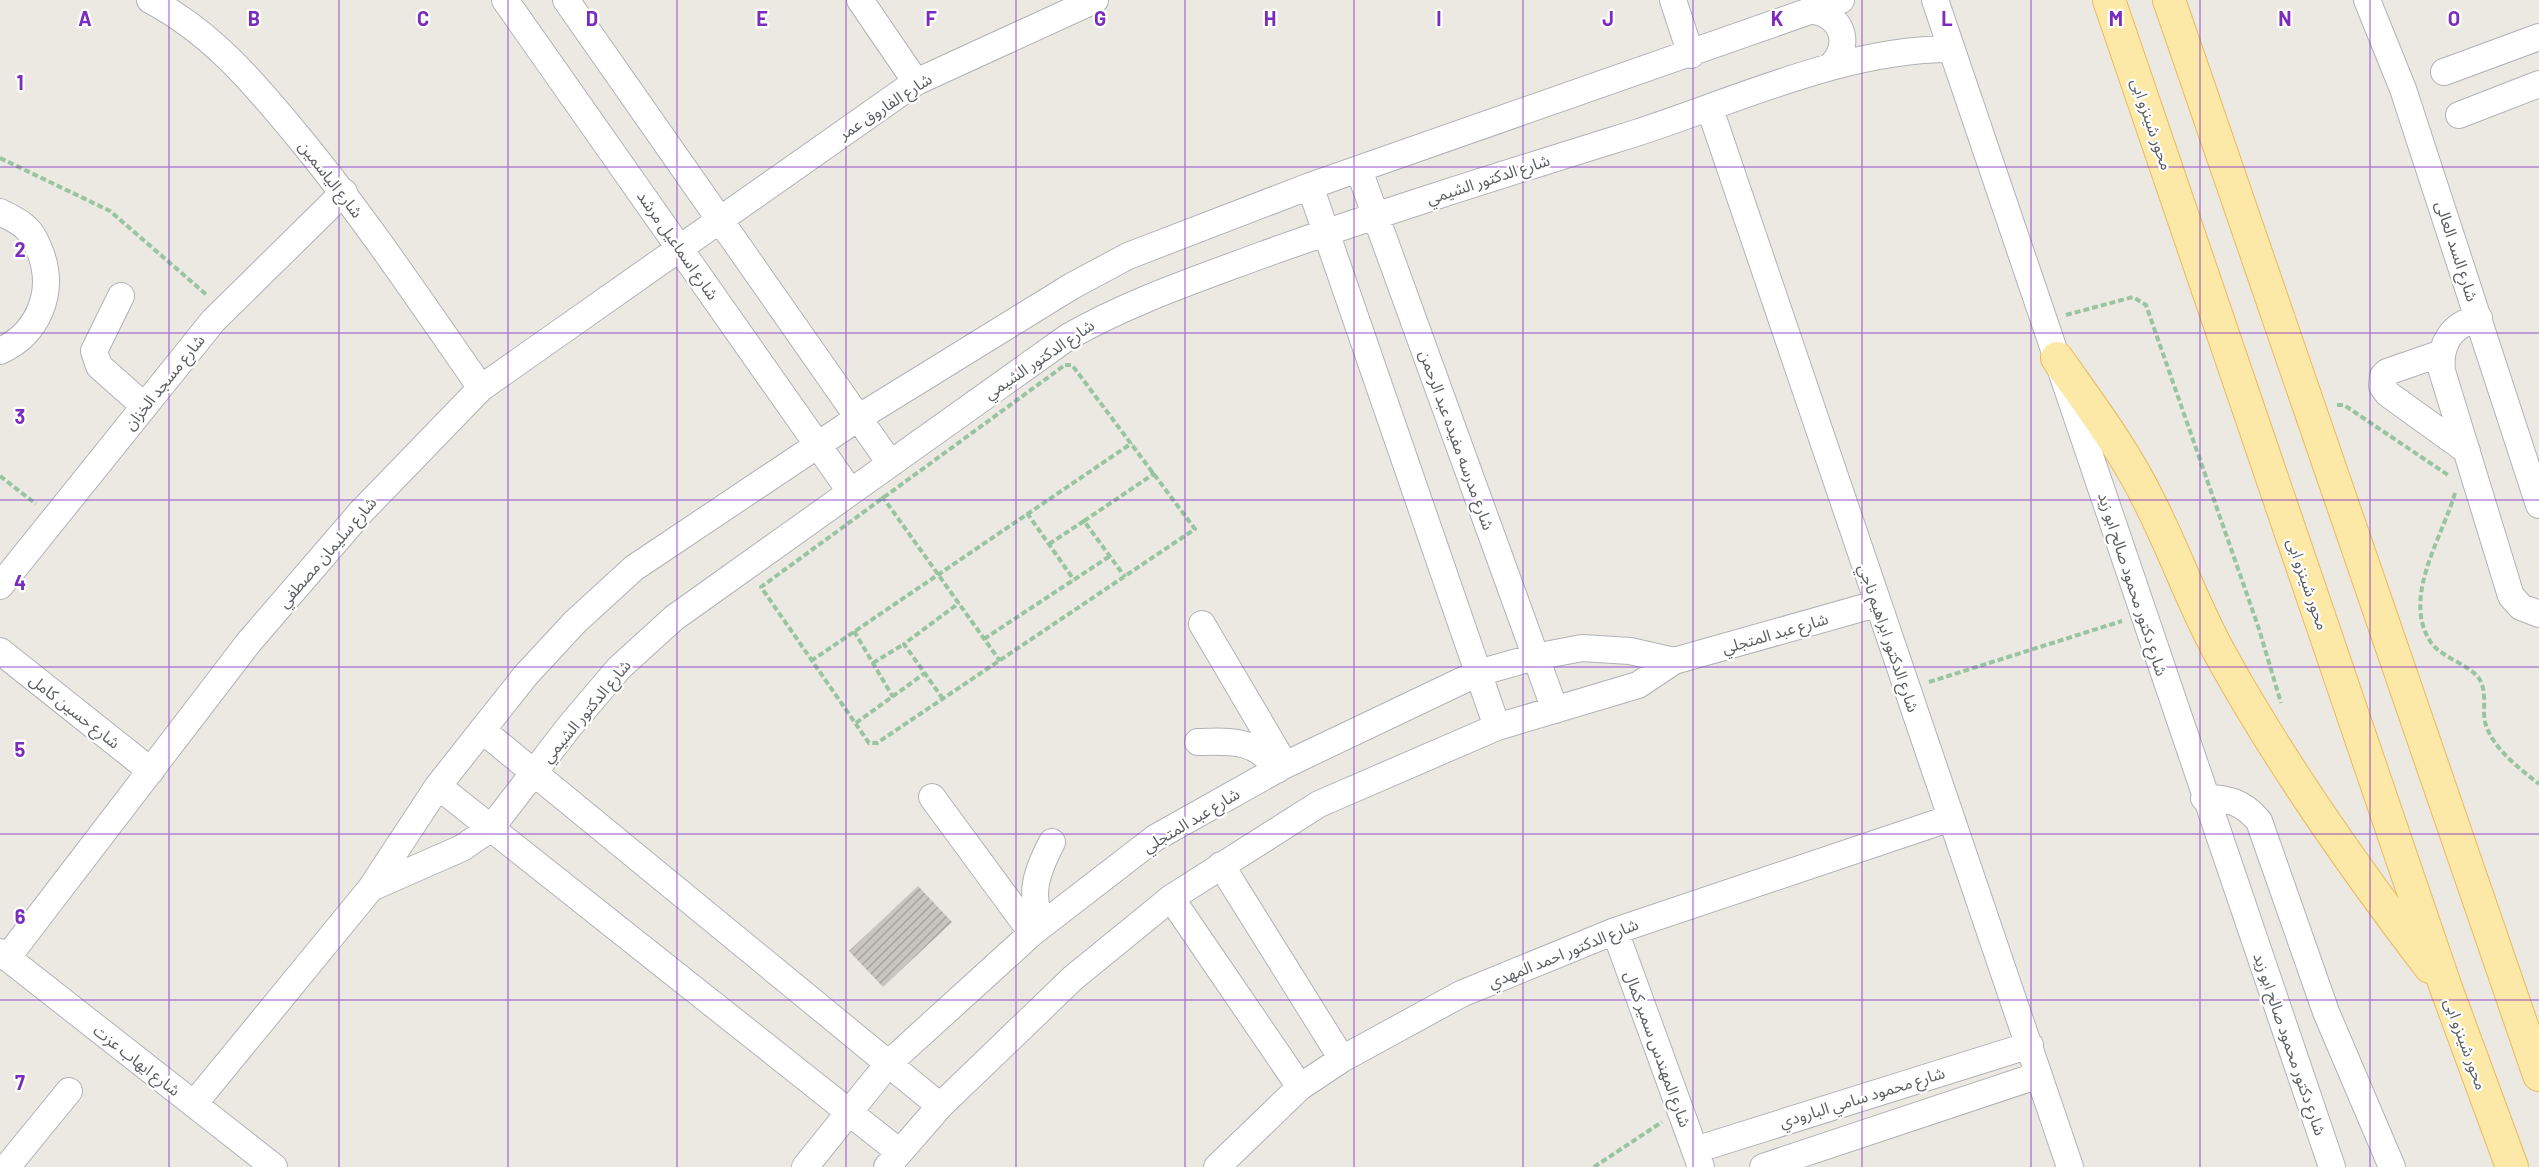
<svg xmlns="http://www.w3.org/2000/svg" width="2539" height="1167" viewBox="0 0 2539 1167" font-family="Barlow,'Noto Sans Arabic',sans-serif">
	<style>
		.building { fill: url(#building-hatch) }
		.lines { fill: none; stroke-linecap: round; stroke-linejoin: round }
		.minor-casing { stroke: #afb3b7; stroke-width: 28 }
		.major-casing { stroke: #ebb95c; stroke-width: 34 }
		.path { stroke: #98c4a2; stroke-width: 4; stroke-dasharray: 6 3; stroke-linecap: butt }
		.minor { stroke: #fff; stroke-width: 26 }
		.major { stroke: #fce8a7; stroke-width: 32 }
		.grid { fill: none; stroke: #7b2cbf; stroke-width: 1.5; stroke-opacity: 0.55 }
		.labels { text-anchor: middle; stroke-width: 4.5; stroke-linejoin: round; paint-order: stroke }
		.street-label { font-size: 16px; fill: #5a5e62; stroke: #fff }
		.grid-label { font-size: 20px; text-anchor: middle; font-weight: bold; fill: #7b2cbf; stroke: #fff; stroke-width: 4.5; stroke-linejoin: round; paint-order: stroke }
	</style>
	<defs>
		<pattern id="building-hatch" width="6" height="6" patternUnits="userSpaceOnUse" patternTransform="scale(1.5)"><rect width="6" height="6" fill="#c8c4bf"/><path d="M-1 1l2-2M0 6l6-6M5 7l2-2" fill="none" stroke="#a5a29f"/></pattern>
	</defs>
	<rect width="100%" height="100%" fill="#ece9e2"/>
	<path class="building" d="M 918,886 L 952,922 L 883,987 L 849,951 Z"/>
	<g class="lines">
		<g class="minor-casing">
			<path id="minor" d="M 150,0 C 211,32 253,82 296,134 C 363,215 421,302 481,388
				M 505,0 L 850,491
				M 566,0 L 890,463
				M 860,0 L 916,82
				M 1673,0 L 1691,55
				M 1935,0 L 2332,1167
				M 2367,0 L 2403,89 L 2539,505
				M 1815,11 C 1844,17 1851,46 1831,66
				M 2444,72 L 2539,37
				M 1710,109 L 2070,1167
				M 2459,115 L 2539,84
				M 1359,170 L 1555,710
				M 1310,186 L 1497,727
				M 0,212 C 8,216 17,220 24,226 C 33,233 37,244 41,254 C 55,293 38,334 0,351
				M 121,296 L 94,351 L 99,366 L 144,406
				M 2479,318 C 2452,324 2439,344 2442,371 L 2511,596 L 2521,607 L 2539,614
				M 2442,353 L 2387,372 L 2383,376 L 2382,386 L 2388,394 L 2467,451
				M 0,586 L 213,321 L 344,192
				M 1202,624 L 1285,765
				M 0,651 L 151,771
				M 482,730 L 940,1106
				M 1198,742 C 1230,741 1258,739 1277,770
				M 438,786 L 898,1151
				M 932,797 L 1032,933
				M 2204,798 C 2228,798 2243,802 2259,821 L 2326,1012 L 2392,1167
				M 1221,865 L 1342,1059
				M 371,888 L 462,848 L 491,828 L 569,727 L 619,668 L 674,618 L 1068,337 C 1129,302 1195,280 1262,255 C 1385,211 1511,172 1636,133 C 1738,100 1844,49 1951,49
				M 1171,898 L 1300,1087
				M 1042,925 C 1028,894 1037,871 1052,842
				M 1615,931 L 1701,1167
				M 0,952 L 274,1167
				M 7,958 L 249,642 L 361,512 L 481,388 L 916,82 L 1095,0
				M 194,1104 L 371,888 L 438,786 L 525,676 L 575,622 L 634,568 L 858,418 L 1072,286 L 1128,256 L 1310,186 L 1841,0
				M 1695,1150 L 2030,1045
				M 7,1167 L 69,1091
				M 805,1167 L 888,1064 L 1032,933 L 1155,838 L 1285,765 L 1478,673 L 1535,657 L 1582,648 L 1630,651 L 1674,661
				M 887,1167 L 940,1106 L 1073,978 L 1171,898 L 1319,804 L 1497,727 L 1638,685 L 1674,661 L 1876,604
				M 1217,1167 L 1300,1087 L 1342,1059 L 1461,994 L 1615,931 L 1951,818
				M 1763,1167 L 2039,1075"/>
		</g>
		<g class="major-casing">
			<path id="major" d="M 2109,0 L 2446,988 L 2512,1167
				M 2169,0 L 2539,1075
				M 2057,358 C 2090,405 2125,451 2150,503 C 2176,554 2195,610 2223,659 C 2283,767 2355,869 2430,967"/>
		</g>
		<path class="path" d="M 0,158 L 110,211 L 208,296
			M 2066,315 L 2133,297 L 2146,305 L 2259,629 L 2281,703
			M 1065,365 L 1072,365 L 1195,529 L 877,743 L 869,743 L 761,587 Z
			M 2337,405 L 2344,405 L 2448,475
			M 0,476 L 36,504
			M 2455,493 C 2442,538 2402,597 2430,641 C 2440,657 2466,663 2478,677 C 2488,690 2482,708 2485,722 C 2492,748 2519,768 2539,784
			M 882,496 L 1000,661
			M 1027,513 L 1074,580
			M 1084,521 L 1155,473
			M 1049,544 L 1084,521 L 1125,577
			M 854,631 L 893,697
			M 984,639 L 1110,556
			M 811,661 L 1132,443
			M 873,663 L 904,644
			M 1929,682 L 2122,621
			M 943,699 L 904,644 L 959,603
			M 856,723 L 925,673
			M 1594,1167 L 1662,1122"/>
		<use href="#minor" class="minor"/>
		<use href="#major" class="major"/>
	</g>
	<path class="grid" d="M 169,0 L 169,1167M 339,0 L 339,1167M 508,0 L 508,1167M 677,0 L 677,1167M 846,0 L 846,1167M 1016,0 L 1016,1167M 1185,0 L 1185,1167M 1354,0 L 1354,1167M 1523,0 L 1523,1167M 1693,0 L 1693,1167M 1862,0 L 1862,1167M 2031,0 L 2031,1167M 2200,0 L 2200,1167M 2370,0 L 2370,1167M 0,167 L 2539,167M 0,333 L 2539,333M 0,500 L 2539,500M 0,667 L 2539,667M 0,834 L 2539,834M 0,1000 L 2539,1000"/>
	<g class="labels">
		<g class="street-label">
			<text transform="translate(885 106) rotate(-33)" y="6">شارع الفاروق عمر</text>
			<text transform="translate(2152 124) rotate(71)" y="6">محور شينزو ابى</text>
			<text transform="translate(331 179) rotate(52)" y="6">شارع الياسمين</text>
			<text transform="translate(1488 179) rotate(-18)" y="6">شارع الدكتور الشيمي</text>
			<text transform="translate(678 245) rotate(55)" y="6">شارع اسماعيل مرشد</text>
			<text transform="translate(2457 251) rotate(72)" y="6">شارع السد العالى</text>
			<text transform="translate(1039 359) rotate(-34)" y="6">شارع الدكتور الشيمي</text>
			<text transform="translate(164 382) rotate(-51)" y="6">شارع مسجد الخزان</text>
			<text transform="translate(1457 440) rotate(70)" y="6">شارع مدرسه مفيده عبد الرحمن</text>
			<text transform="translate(327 552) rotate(-49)" y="6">شارع سليمان مصطفي</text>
			<text transform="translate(2133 584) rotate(72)" y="6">شارع دكتور محمود صالح ابو زيد</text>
			<text transform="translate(2308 584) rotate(71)" y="6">محور شينزو ابى</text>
			<text transform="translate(1775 633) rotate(-16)" y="6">شارع عبد المتجلي</text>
			<text transform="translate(1889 638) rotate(71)" y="6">شارع الدكتور ابراهيم ناجي</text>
			<text transform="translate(75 711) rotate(38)" y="6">شارع حسين كامل</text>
			<text transform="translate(586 711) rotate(-50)" y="6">شارع الدكتور الشيمي</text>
			<text transform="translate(1191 820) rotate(-31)" y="6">شارع عبد المتجلي</text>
			<text transform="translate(1563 953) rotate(-22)" y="6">شارع الدكتور احمد المهدي</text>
			<text transform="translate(2290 1044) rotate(71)" y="6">شارع دكتور محمود صالح ابو زيد</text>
			<text transform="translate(2466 1044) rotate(70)" y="6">محور شينزو ابى</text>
			<text transform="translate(1658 1049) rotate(70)" y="6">شارع المهندس سمير كمال</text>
			<text transform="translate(137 1060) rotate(38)" y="6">شارع ايهاب عزت</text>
			<text transform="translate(1862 1097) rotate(-17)" y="6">شارع محمود سامي البارودي</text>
		</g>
	</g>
	<g class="grid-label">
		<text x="85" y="26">A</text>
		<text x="254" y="26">B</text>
		<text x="423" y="26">C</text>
		<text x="592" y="26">D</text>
		<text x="762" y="26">E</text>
		<text x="931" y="26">F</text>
		<text x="1100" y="26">G</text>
		<text x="1270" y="26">H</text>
		<text x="1439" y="26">I</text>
		<text x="1608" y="26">J</text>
		<text x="1777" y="26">K</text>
		<text x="1947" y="26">L</text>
		<text x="2116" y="26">M</text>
		<text x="2285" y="26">N</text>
		<text x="2454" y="26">O</text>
		<text x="20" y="90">1</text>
		<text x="20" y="257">2</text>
		<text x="20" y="424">3</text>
		<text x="20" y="590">4</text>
		<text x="20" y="757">5</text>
		<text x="20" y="924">6</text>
		<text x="20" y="1090">7</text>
	</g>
</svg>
